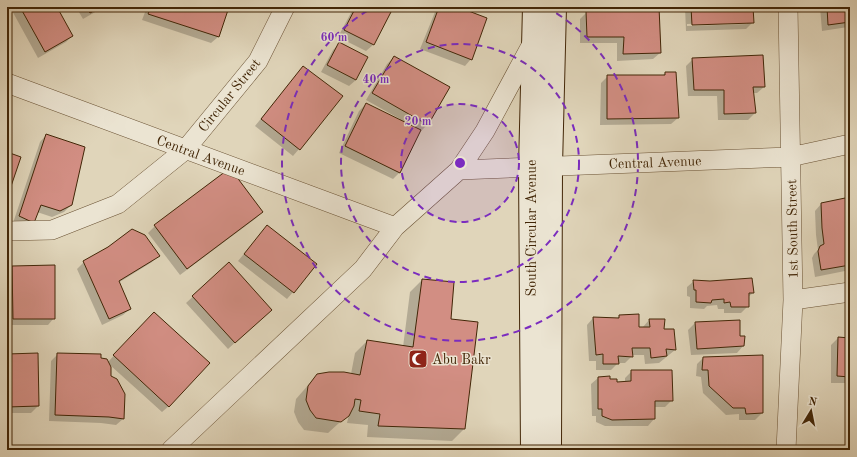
<svg xmlns="http://www.w3.org/2000/svg" width="857" height="457" viewBox="0 0 857 457" font-family="'Old Standard TT',serif">
	<style>
		.shadow { fill: #0003; fill-rule: evenodd }
		.building { fill: #d28e83; stroke: #422607 }
		.lines { fill: none; stroke-linecap: round; stroke-linejoin: round }
		.minor-casing { stroke: #6a5234; stroke-width: 20 }
		.secondary-casing { stroke: #422607; stroke-width: 24 }
		.minor { stroke: #ebe4d2; stroke-width: 19 }
		.secondary { stroke: #ebe4d2; stroke-width: 22 }
		.ring { fill: none; stroke: #7b2cbf; stroke-width: 2; stroke-dasharray: 7 5 }
		.labels { text-anchor: middle; stroke-width: 3; stroke-linejoin: round; paint-order: stroke }
		.street-label { font-size: 14px; fill: #422607; stroke: #ebe4d2 }
		.poi-label { font-size: 14px; fill: #422607; stroke: #ebe4d2; text-anchor: start }
		.centre { fill: #7b2cbf; stroke: #ebe4d2; stroke-width: 2 }
		.ring-label { font-size: 12px; text-anchor: middle; font-weight: bold; fill: #7b2cbf; stroke: #ebe4d2; stroke-width: 3; stroke-linejoin: round; paint-order: stroke }
	</style>
	<rect width="100%" height="100%" fill="#e0d5ba"/>
	<filter id="stains"><feTurbulence type="fractalNoise" baseFrequency=".005" numOctaves="4"/><feColorMatrix values="0 0 0 0 .2 0 0 0 0 .09 0 0 0 0 .02 0 0 0 .5 -.17"/></filter>
	<radialGradient id="worn" r=".72"><stop offset=".6" stop-color="#630" stop-opacity="0"/><stop offset="1" stop-color="#630" stop-opacity=".3"/></radialGradient>
	<path class="shadow" d="M 10,7 L 56,7 L 72,36 L 66,42 L 38,58 Z
		M 76,7 L 104,7 L 83,19 Z
		M 147,7 L 228,7 L 218,37 L 211,43 L 142,20 Z
		M 354,7 L 384,7 L 390,10 L 373,45 L 366,51 L 338,37 Z
		M 437,7 L 456,7 L 471,59 L 465,66 L 420,49 Z
		M 685,7 L 752,7 L 752,23 L 746,29 L 686,31 ZM 747,22 L 747,24 L 687,26 L 687,24 Z
		M 820,7 L 850,7 L 850,41 L 848,27 L 822,31 Z
		M 587,12 L 660,53 L 653,59 L 617,61 L 617,43 L 580,43 L 580,19 Z
		M 340,43 L 356,80 L 349,86 L 321,72 L 333,50 Z
		M 394,57 L 428,124 L 421,131 L 420,130 L 400,172 L 393,179 L 339,153 L 359,111 L 366,104 L 399,120 L 400,119 L 366,100 L 387,64 Z
		M 693,59 L 764,87 L 757,93 L 752,93 L 755,113 L 748,120 L 718,120 L 717,96 L 688,96 L 686,66 Z
		M 665,73 L 678,118 L 671,124 L 600,125 L 601,83 L 608,76 L 662,76 Z
		M 297,74 L 299,149 L 293,156 L 255,126 Z
		M 46,135 L 71,205 L 64,212 L 52,217 L 37,212 L 33,223 L 13,223 L 40,142 Z
		M 229,170 L 262,212 L 255,219 L 180,275 L 148,233 L 155,226 Z
		M 850,198 L 850,270 L 815,277 L 812,258 L 814,254 L 818,250 L 816,235 L 815,211 L 821,204 Z
		M 267,226 L 293,292 L 287,299 L 238,261 Z
		M 158,255 L 152,262 L 118,283 L 130,309 L 123,315 L 102,325 L 77,269 L 84,262 Z
		M 228,264 L 264,316 L 228,349 L 186,303 Z
		M 12,267 L 54,318 L 48,325 L 7,325 L 7,272 Z
		M 422,280 L 450,319 L 464,429 L 452,441 L 367,437 L 368,425 L 347,423 L 349,414 L 328,433 L 304,430 L 298,422 L 294,412 L 296,399 L 317,375 L 351,374 L 355,353 L 367,341 L 403,347 L 410,292 Z
		M 694,281 L 753,293 L 748,297 L 748,306 L 741,313 L 724,313 L 724,309 L 718,309 L 717,305 L 707,306 L 704,309 L 690,308 L 690,297 L 687,296 L 687,287 Z
		M 620,316 L 638,329 L 643,327 L 649,320 L 663,330 L 675,350 L 659,363 L 645,364 L 644,355 L 632,355 L 632,356 L 625,363 L 618,363 L 611,370 L 596,370 L 596,361 L 589,361 L 587,325 L 593,318 L 616,319 Z
		M 147,320 L 169,406 L 162,412 L 110,365 L 110,377 L 123,419 L 116,425 L 101,423 L 49,421 L 51,361 L 58,354 L 100,358 L 108,362 Z
		M 695,323 L 739,336 L 743,346 L 737,353 L 691,355 L 688,330 Z
		M 850,334 L 850,383 L 831,383 L 831,345 L 838,338 L 847,339 Z
		M 7,355 L 38,406 L 31,413 L 7,413 Z
		M 703,358 L 762,413 L 755,420 L 739,420 L 739,414 L 726,415 L 703,393 L 701,377 L 696,376 L 697,364 Z
		M 632,371 L 672,400 L 665,407 L 654,407 L 654,419 L 648,426 L 605,426 L 596,422 L 596,416 L 592,416 L 591,384 L 598,378 L 616,383 L 625,383 L 625,378 Z"/>
	<path class="building" d="M 20,7 L 57,7 L 73,36 L 45,52 Z
		M 86,7 L 101,7 L 90,13 Z
		M 151,7 L 229,7 L 219,37 L 148,14 Z
		M 356,7 L 387,7 L 392,10 L 374,45 L 344,30 Z
		M 439,7 L 458,7 L 487,18 L 472,60 L 426,42 Z
		M 659,7 L 661,53 L 623,54 L 624,37 L 587,37 L 586,11 Z
		M 691,7 L 753,7 L 754,23 L 692,25 Z
		M 827,7 L 850,7 L 850,22 L 828,25 Z
		M 339,42 L 368,57 L 356,80 L 327,65 Z
		M 763,55 L 765,87 L 753,87 L 756,113 L 724,114 L 724,90 L 694,90 L 692,58 Z
		M 394,56 L 450,87 L 428,125 L 372,93 Z
		M 303,66 L 343,96 L 300,150 L 261,119 Z
		M 665,72 L 676,72 L 679,118 L 607,119 L 607,75 L 665,75 Z
		M 366,103 L 421,130 L 400,173 L 345,146 Z
		M 46,134 L 85,147 L 72,205 L 60,211 L 41,205 L 34,223 L 19,216 Z
		M 7,152 L 21,157 L 7,198 Z
		M 230,168 L 263,212 L 187,269 L 154,225 Z
		M 850,197 L 850,265 L 821,270 L 818,251 L 820,246 L 824,244 L 822,228 L 821,203 Z
		M 267,225 L 317,264 L 294,293 L 244,254 Z
		M 132,229 L 145,235 L 160,256 L 119,281 L 131,309 L 109,319 L 83,261 L 108,247 Z
		M 229,262 L 272,310 L 235,343 L 192,296 Z
		M 55,265 L 55,319 L 13,319 L 12,266 Z
		M 752,278 L 754,293 L 749,293 L 749,307 L 731,307 L 730,302 L 724,303 L 724,299 L 712,300 L 711,303 L 696,302 L 696,290 L 694,290 L 693,280 L 710,281 Z
		M 422,279 L 454,282 L 451,319 L 478,322 L 465,429 L 378,426 L 380,414 L 359,411 L 361,400 L 355,399 L 354,406 L 349,416 L 341,422 L 316,418 L 310,410 L 306,400 L 308,386 L 317,374 L 329,372 L 344,372 L 360,375 L 367,340 L 413,347 Z
		M 154,312 L 210,363 L 169,407 L 113,355 Z
		M 639,314 L 639,327 L 650,327 L 649,319 L 665,319 L 664,329 L 674,329 L 676,350 L 666,349 L 667,356 L 651,358 L 650,348 L 632,348 L 633,357 L 618,356 L 619,364 L 603,364 L 603,354 L 596,355 L 593,317 L 619,318 L 619,315 Z
		M 740,320 L 740,336 L 745,336 L 744,346 L 697,349 L 695,322 Z
		M 838,337 L 850,338 L 850,377 L 837,376 Z
		M 38,353 L 39,406 L 7,407 L 7,354 Z
		M 57,353 L 101,354 L 101,358 L 107,359 L 111,367 L 111,376 L 117,379 L 125,394 L 124,419 L 109,417 L 55,415 Z
		M 763,355 L 763,413 L 746,414 L 745,408 L 733,408 L 709,386 L 708,370 L 702,370 L 703,357 Z
		M 631,370 L 672,370 L 673,401 L 655,401 L 655,419 L 612,420 L 602,416 L 602,409 L 598,409 L 598,377 L 610,376 L 610,379 L 617,379 L 617,382 L 631,381 Z"/>
	<g class="lines">
		<g class="minor-casing">
			<path id="minor" d="M 7,83 L 395,227
				M 459,170 L 790,157 L 850,144
				M 7,231 L 52,230 L 118,204 L 185,150 L 258,61 L 285,7
				M 793,300 L 850,292
				M 171,450 L 363,269 L 395,227 L 459,170 L 485,131 L 533,42
				M 786,450 L 793,300 L 788,7"/>
		</g>
		<g class="secondary-casing">
			<path id="secondary" d="M 532,450 L 530,167 L 534,7
				M 550,450 L 551,166 L 555,7"/>
		</g>
		<use href="#minor" class="minor"/>
		<use href="#secondary" class="secondary"/>
	</g>
	<circle cx="460" cy="163" r="59" fill="#7b2cbf" fill-opacity=".12"/>
	<g class="ring">
		<circle cx="460" cy="163" r="59"/>
		<circle cx="460" cy="163" r="119"/>
		<path d="M546 7A178 178 0 1 1 374 7"/>
	</g>
	<defs>
		<g id="mosque-square" transform="scale(1)"><rect x="-9" y="-9" width="18" height="18" rx="4" fill="#8f2418" stroke="#ebe4d2"/><path d="M3.5-4.9A6 6 0 1 0 3.5 4.9A5 5 0 1 1 3.5-4.9Z" fill="#fff"/></g>
	</defs>
	<g fill-rule="evenodd">
		<use href="#mosque-square" x="418" y="359"/>
	</g>
	<g class="labels">
		<g class="street-label">
			<text transform="translate(229 95) rotate(-51)" y="5">Circular Street</text>
			<text transform="translate(201 155) rotate(20)" y="5">Central Avenue</text>
			<text transform="translate(655 162) rotate(-2)" y="5">Central Avenue</text>
			<text transform="translate(531 228) rotate(-90)" y="5">South Circular Avenue</text>
			<text transform="translate(792 229) rotate(-91)" y="5">1st South Street</text>
		</g>
		<g class="poi-label">
			<text x="432" y="364">Abu Bakr</text>
		</g>
	</g>
	<circle cx="460" cy="163" r="6" class="centre"/>
	<g class="ring-label">
		<text x="334" y="41">60 m</text>
		<text x="376" y="83">40 m</text>
		<text x="418" y="125">20 m</text>
	</g>
	<rect width="857" height="457" fill="none" stroke="#e0d5ba" stroke-width="24"/>
	<rect x="8" y="8" width="841" height="441" fill="none" stroke="#422607" stroke-width="2"/>
	<rect x="12" y="12" width="833" height="433" fill="none" stroke="#422607"/>
	<g transform="translate(811 411) rotate(10)" stroke="#ebe4d2" stroke-width="3" paint-order="stroke">
	<path d="M0-3L7 15L0 10L-7 15Z" fill="#422607"/>
	<text y="-6" font-size="11" font-weight="bold" text-anchor="middle" fill="#422607">N</text>
	</g>
	<rect width="100%" height="100%" filter="url(#stains)"/>
	<rect width="100%" height="100%" fill="url(#worn)"/>
</svg>
